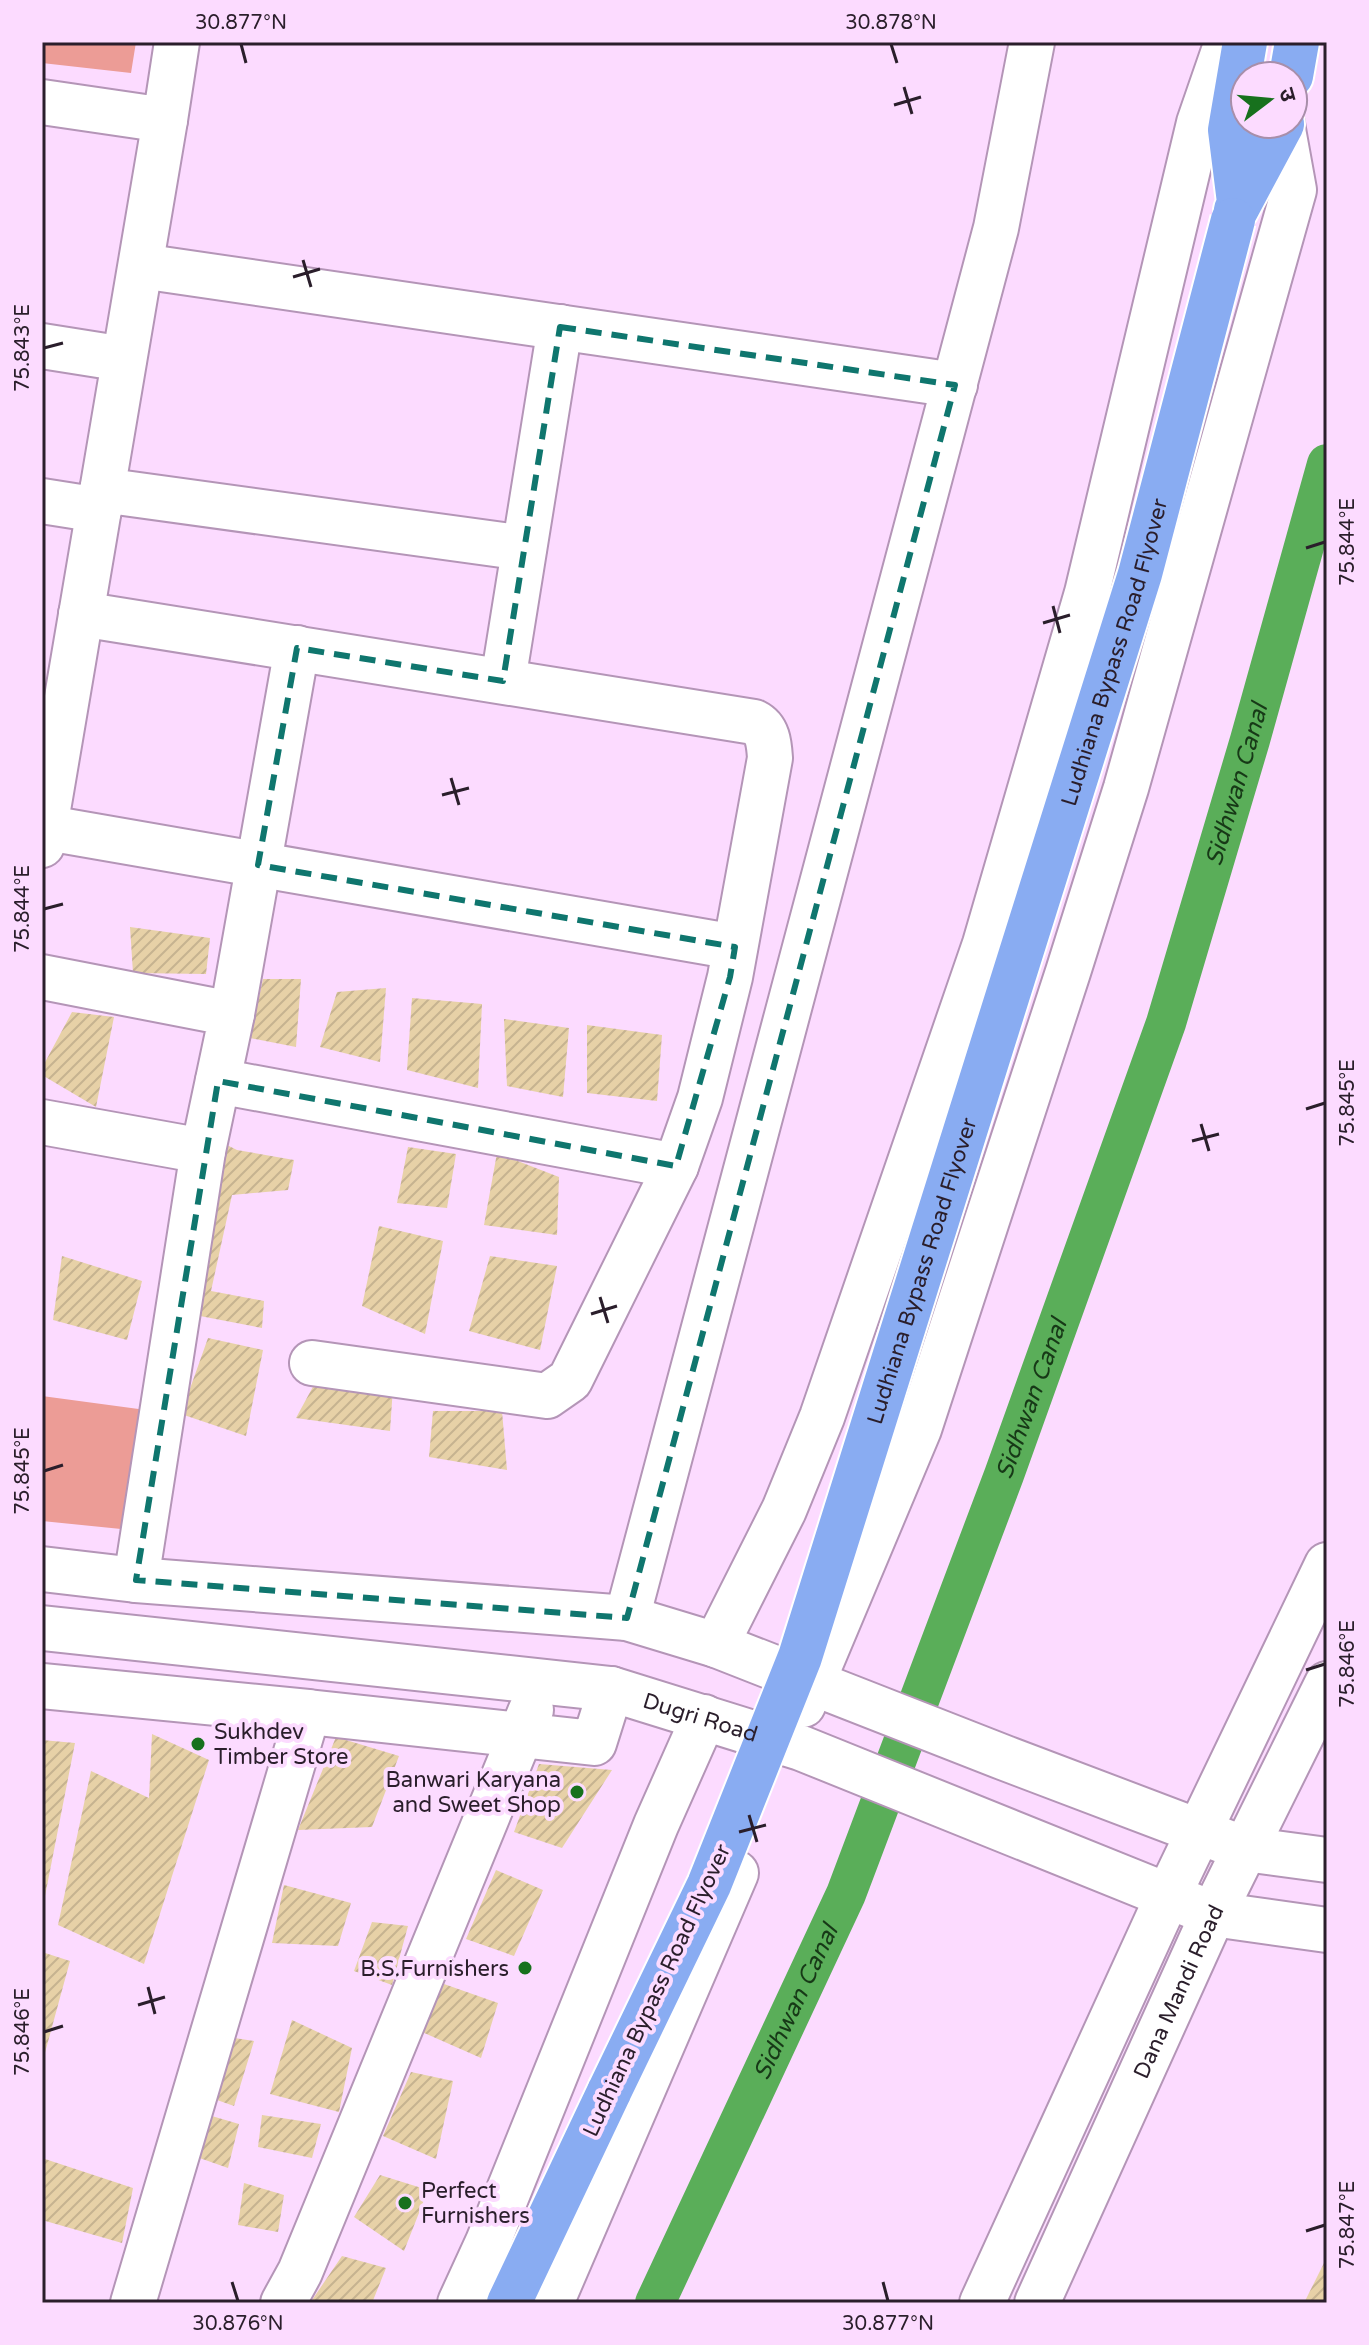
<svg xmlns="http://www.w3.org/2000/svg" width="1369" height="2345" viewBox="0 0 1369 2345" font-family="'Varela Round','Noto Sans Devanagari',sans-serif">
	<style>
		.green { fill: #ec9c96 }
		.lines { fill: none; stroke-linecap: round; stroke-linejoin: round }
		.canal { stroke: #5aae59; stroke-width: 40 }
		.building { fill: url(#building-hatch) }
		.minor-casing { stroke: #b495b7; stroke-width: 48 }
		.highway-casing { stroke: #fff; stroke-width: 48 }
		.minor { stroke: #fff; stroke-width: 44 }
		.highway { stroke: #89acf2; stroke-width: 44 }
		.highway-bridge-casing { stroke: #fff; stroke-width: 48; stroke-linecap: butt }
		.highway-bridge { stroke: #89acf2; stroke-width: 44 }
		.marked { fill: none; stroke: #0f766e; stroke-width: 6; stroke-dasharray: 16 10; stroke-linejoin: round }
		.ticks { fill: none; stroke: #2a1e2b; stroke-width: 3 }
		.poi-dot { fill: #17711d; stroke: #fcdbff; stroke-width: 3 }
		.labels { text-anchor: middle; stroke-width: 8; stroke-linejoin: round; paint-order: stroke }
		.street-label { font-size: 22px; fill: #2a1e2b; stroke: #fcdbff }
		.poi-label { font-size: 22px; fill: #2a1e2b; stroke: #fcdbff; text-anchor: start }
		.water-label { font-size: 24px; font-style: italic; fill: #173917; stroke: #fcdbff }
		.neatline { fill: none; stroke: #2a1e2b; stroke-width: 3 }
		.ticks-label { font-size: 20px; text-anchor: middle; fill: #2a1e2b }
	</style>
	<defs>
		<pattern id="building-hatch" width="6" height="6" patternUnits="userSpaceOnUse" patternTransform="scale(2)"><rect width="6" height="6" fill="#e7d1a7"/><path d="M-1 1l2-2M0 6l6-6M5 7l2-2" fill="none" stroke="#c6b390"/></pattern>
	</defs>
	<rect width="100%" height="100%" fill="#fcdbff"/>
	<path class="green" d="M 42,42 L 136,42 L 131,73 L 42,63 Z
		M 42,1396 L 146,1410 L 131,1530 L 42,1521 Z"/>
	<g class="lines">
		<path class="canal" id="s1" d="M 655,2303 L 846,1894 L 1004,1475 L 1166,1023 L 1250,740 L 1327,464"/>
	</g>
	<path class="building" d="M 130,927 L 210,938 L 206,974 L 133,973 Z
		M 263,979 L 301,979 L 296,1047 L 250,1038 Z
		M 386,988 L 380,1062 L 320,1047 L 337,992 Z
		M 412,998 L 482,1004 L 478,1088 L 407,1070 Z
		M 72,1012 L 114,1017 L 96,1107 L 42,1075 L 42,1068 Z
		M 504,1019 L 569,1028 L 563,1097 L 507,1086 Z
		M 587,1025 L 662,1035 L 657,1101 L 587,1093 Z
		M 227,1145 L 237,1150 L 294,1160 L 288,1190 L 232,1195 L 211,1291 L 264,1301 L 262,1328 L 200,1316 Z
		M 408,1147 L 456,1154 L 447,1208 L 397,1203 Z
		M 497,1153 L 559,1177 L 557,1235 L 484,1225 Z
		M 379,1226 L 443,1241 L 425,1334 L 362,1306 Z
		M 62,1256 L 142,1281 L 127,1340 L 53,1320 Z
		M 490,1256 L 557,1266 L 540,1350 L 469,1331 Z
		M 208,1338 L 263,1350 L 246,1436 L 181,1414 Z
		M 315,1383 L 393,1387 L 390,1431 L 296,1418 Z
		M 433,1411 L 502,1411 L 507,1470 L 429,1457 Z
		M 152,1734 L 209,1760 L 144,1964 L 58,1925 L 91,1771 L 149,1798 Z
		M 336,1737 L 399,1756 L 372,1827 L 298,1830 Z
		M 42,1740 L 75,1743 L 45,1896 L 42,1895 Z
		M 539,1764 L 612,1770 L 562,1848 L 514,1832 Z
		M 496,1870 L 543,1890 L 514,1956 L 466,1939 Z
		M 284,1885 L 351,1903 L 338,1946 L 272,1943 Z
		M 372,1922 L 408,1926 L 392,1985 L 354,1971 Z
		M 42,1952 L 70,1961 L 43,2060 L 42,2060 Z
		M 444,1984 L 498,2003 L 481,2058 L 422,2032 Z
		M 292,2020 L 352,2048 L 339,2112 L 270,2094 Z
		M 228,2037 L 254,2041 L 234,2106 L 217,2100 Z
		M 411,2072 L 453,2081 L 436,2159 L 383,2136 Z
		M 205,2114 L 239,2124 L 228,2168 L 191,2155 Z
		M 262,2115 L 321,2124 L 312,2158 L 258,2147 Z
		M 42,2158 L 133,2188 L 122,2243 L 42,2220 Z
		M 380,2175 L 428,2190 L 404,2251 L 354,2217 Z
		M 244,2183 L 284,2195 L 278,2232 L 238,2225 Z
		M 342,2256 L 386,2268 L 372,2303 L 310,2303 Z
		M 1327,2257 L 1327,2303 L 1304,2303 Z"/>
	<g class="lines">
		<g class="minor-casing">
			<g id="minor">
				<path d="M 42,102 L 165,120 L 177,42"/>
				<path d="M 141,266 L 955,385"/>
				<path d="M 42,346 L 124,359"/>
				<path d="M 102,490 L 524,548"/>
				<path d="M 42,501 L 99,510"/>
				<path d="M 81,614 L 754,722 C 768,729 769,743 770,758 L 730,977 L 700,1098 L 676,1166 L 570,1380 L 547,1396 L 312,1363"/>
				<path d="M 503,681 L 560,327"/>
				<path d="M 42,827 L 735,947"/>
				<path d="M 42,845 L 165,120"/>
				<path d="M 42,977 L 232,1014 L 203,1151 L 136,1580"/>
				<path d="M 232,1014 L 297,648"/>
				<path d="M 218,1081 L 676,1166"/>
				<path d="M 42,1122 L 203,1151"/>
				<path d="M 42,1569 L 136,1580 L 627,1618 L 716,1645 L 1005,1758 L 1245,1849 L 1327,1860"/>
				<path d="M 627,1618 L 996,228 L 1032,42"/>
				<path id="s2" d="M 42,1628 L 611,1689 L 801,1748 L 1213,1914 L 1327,1930"/>
				<path d="M 716,1645 L 784,1510 L 822,1417 L 985,944 L 1087,593 L 1199,123 L 1227,42"/>
				<path d="M 42,1686 L 308,1712"/>
				<path d="M 803,1705 L 919,1429 L 1068,972 L 1126,788 L 1294,190 L 1282,124"/>
				<path d="M 133,2303 L 308,1712 L 594,1743 L 611,1689"/>
				<path d="M 283,2303 L 300,2272 L 531,1710"/>
				<path d="M 460,2303 L 488,2242 L 656,1825 L 704,1717"/>
				<path d="M 551,2303 L 736,1873"/>
				<path d="M 982,2303 L 1168,1896 L 1327,1565"/>
				<path id="s3" d="M 1037,2303 L 1213,1914 L 1327,1684"/>
			</g>
		</g>
		<g class="highway-casing">
			<path id="highway" d="M 1291,76 L 1297,42
				M 1239,202 L 1230,130 L 1245,42
				M 1236,210 L 1282,124
				M 509,2303 L 610,2090"/>
		</g>
		<use href="#minor" class="minor"/>
		<use href="#highway" class="highway"/>
		<g class="highway-bridge-casing">
			<g id="highway-bridge">
				<path id="s4" d="M 610,2090 L 709,1885 L 800,1657 L 1140,574 L 1233,220"/>
			</g>
		</g>
		<use href="#highway-bridge" class="highway-bridge"/>
	</g>
	<path class="marked" d="M 560,327 L 955,385 L 627,1618 L 136,1580 L 218,1081 L 676,1166 L 730,977 L 735,947 L 258,865 L 297,648 L 503,681 Z"/>
	<path class="ticks" d="M 241,44 L 246,63M 891,44 L 897,63M 904,87 L 912,114M 894,105 L 921,97M 303,260 L 311,287M 293,277 L 320,269M 44,348 L 63,343M 1306,548 L 1325,542M 1053,606 L 1060,633M 1043,623 L 1070,615M 451,778 L 459,805M 442,795 L 469,788M 44,909 L 63,904M 1306,1109 L 1325,1103M 1201,1124 L 1209,1151M 1192,1141 L 1219,1134M 600,1297 L 608,1323M 591,1314 L 617,1306M 44,1471 L 63,1465M 1306,1670 L 1325,1664M 749,1815 L 757,1842M 739,1832 L 766,1825M 148,1987 L 155,2014M 138,2005 L 165,1997M 44,2032 L 63,2026M 1306,2231 L 1325,2225M 232,2282 L 238,2301M 883,2282 L 888,2301"/>
	<g class="poi-dot">
		<circle cx="198" cy="1744" r="8"/>
		<circle cx="577" cy="1792" r="8"/>
		<circle cx="525" cy="1968" r="8"/>
		<circle cx="405" cy="2203" r="8"/>
	</g>
	<g class="labels">
		<g class="street-label">
			<text dy="8" stroke="none"><textPath href="#s4" startOffset="1526">Ludhiana Bypass Road Flyover</textPath></text>
			<text dy="8" stroke="none"><textPath href="#s4" startOffset="878">Ludhiana Bypass Road Flyover</textPath></text>
			<text dy="8" stroke="none"><textPath href="#s2" startOffset="666">Dugri Road</textPath></text>
			<text transform="translate(656 1990) rotate(-65)" y="8">Ludhiana Bypass Road Flyover</text>
			<text dy="8" stroke="none"><textPath href="#s3" startOffset="342">Dana Mandi Road</textPath></text>
		</g>
		<g class="poi-label">
			<text x="214" y="1739">Sukhdev<tspan x="214" dy="25">Timber Store</tspan></text>
			<text x="561" y="1787" text-anchor="end">Banwari Karyana<tspan x="561" dy="25">and Sweet Shop</tspan></text>
			<text x="509" y="1976" text-anchor="end">B.S.Furnishers</text>
			<text x="421" y="2198">Perfect<tspan x="421" dy="25">Furnishers</tspan></text>
		</g>
		<g class="water-label">
			<text dy="8" stroke="none"><textPath href="#s1" startOffset="1628">Sidhwan Canal</textPath></text>
			<text dy="8" stroke="none"><textPath href="#s1" startOffset="980">Sidhwan Canal</textPath></text>
			<text dy="8" stroke="none"><textPath href="#s1" startOffset="332">Sidhwan Canal</textPath></text>
		</g>
	</g>
	<rect width="1369" height="2345" fill="none" stroke="#fcdbff" stroke-width="88"/>
	<g transform="translate(1269 100) rotate(74)"><circle r="38" fill="#fcdbff" stroke="#a88faa" stroke-width="2"/>
	<path d="M0-6L14 30L0 20L-14 30Z" fill="#17711d"/>
	<text y="-12" font-size="22" font-weight="bold" text-anchor="middle" fill="#2a1e2b">उ</text>
	</g>
	<rect x="44" y="44" width="1281" height="2257" class="neatline"/>
	<g class="ticks-label">
		<text x="241" y="29">30.877°N</text>
		<text x="891" y="29">30.878°N</text>
		<text transform="translate(22 348) rotate(-90)" y="7">75.843°E</text>
		<text transform="translate(1347 542) rotate(-90)" y="7">75.844°E</text>
		<text transform="translate(22 909) rotate(-90)" y="7">75.844°E</text>
		<text transform="translate(1347 1103) rotate(-90)" y="7">75.845°E</text>
		<text transform="translate(22 1471) rotate(-90)" y="7">75.845°E</text>
		<text transform="translate(1347 1664) rotate(-90)" y="7">75.846°E</text>
		<text transform="translate(22 2032) rotate(-90)" y="7">75.846°E</text>
		<text transform="translate(1347 2225) rotate(-90)" y="7">75.847°E</text>
		<text x="238" y="2330">30.876°N</text>
		<text x="888" y="2330">30.877°N</text>
	</g>
</svg>
